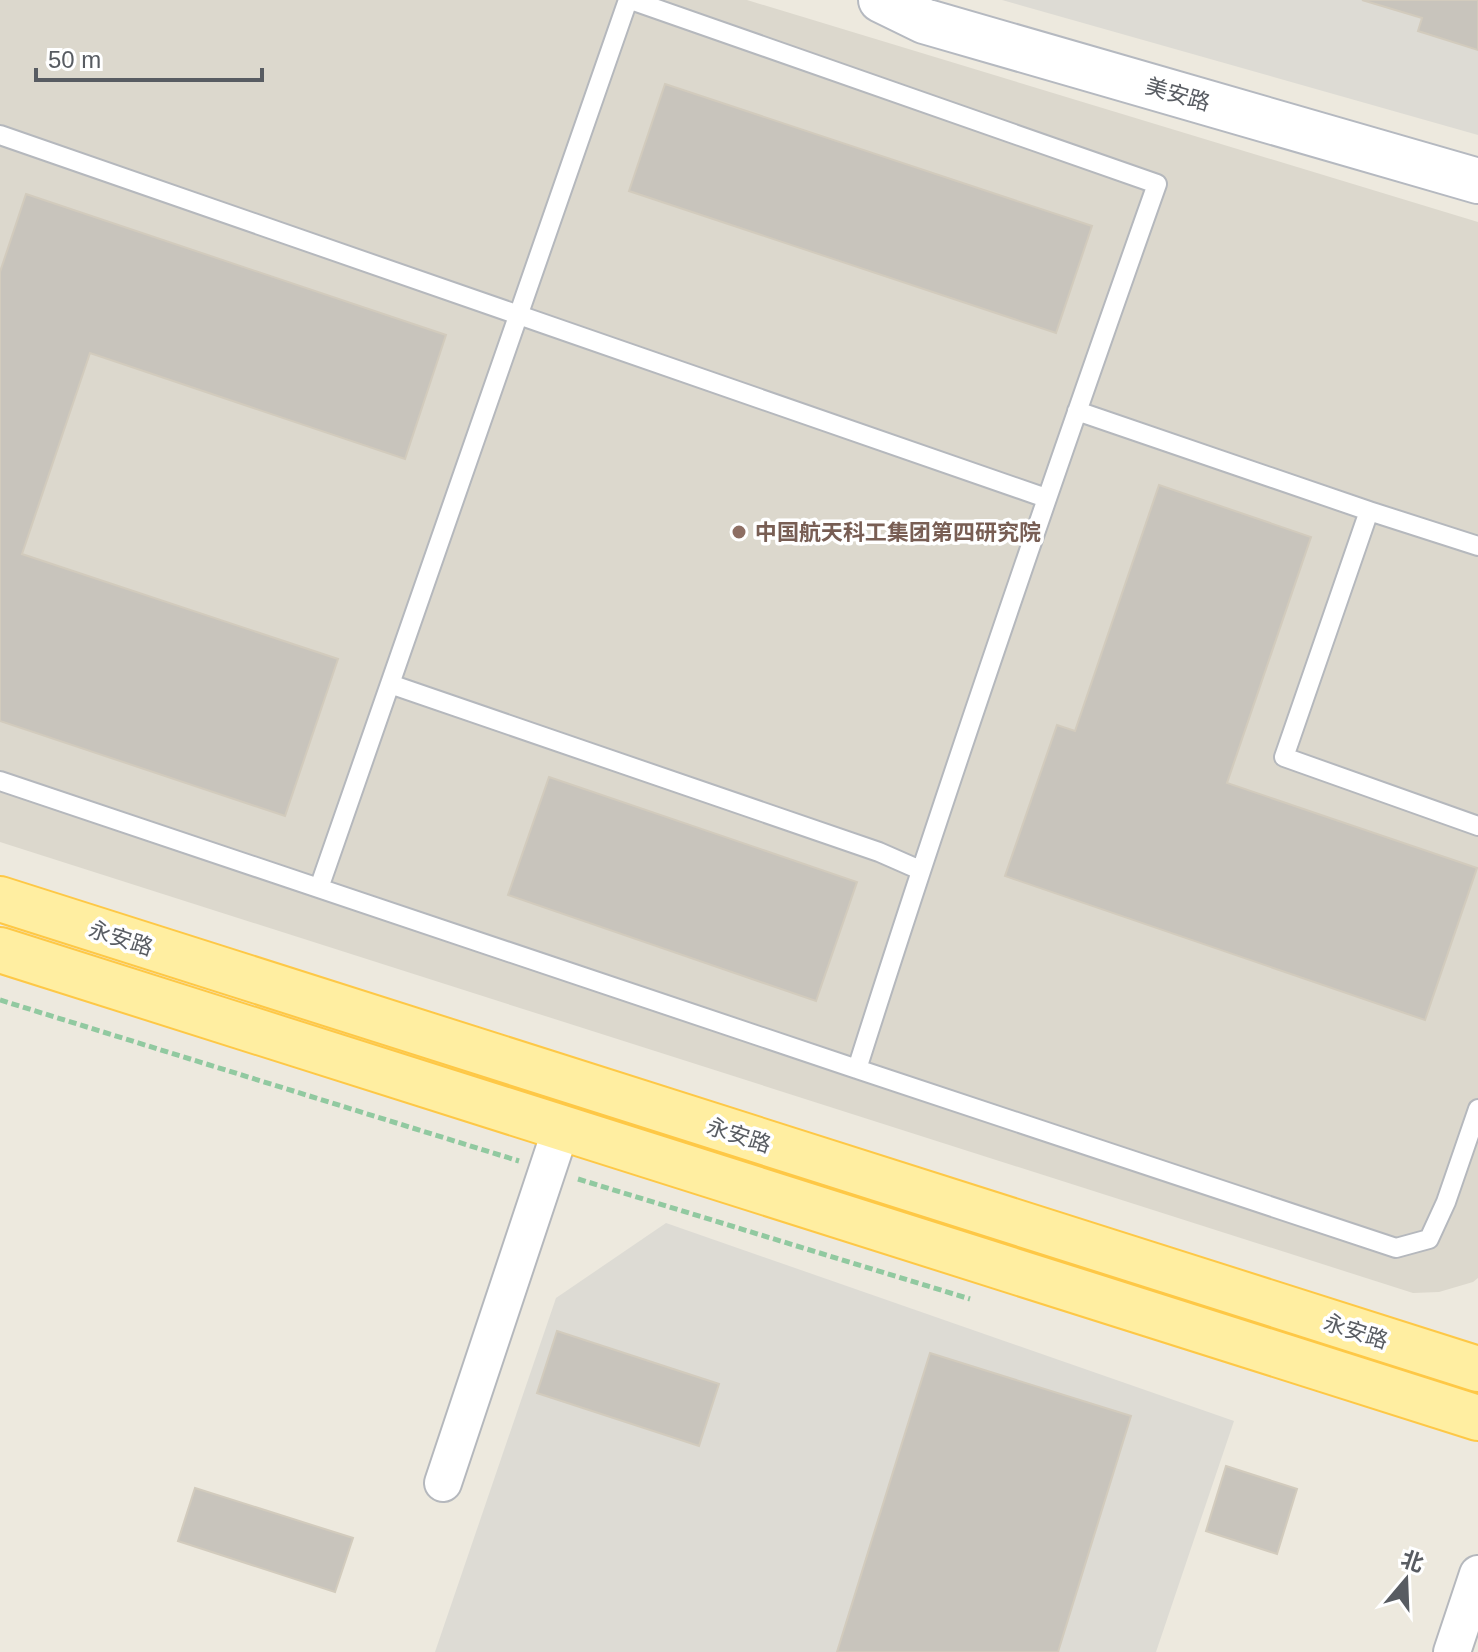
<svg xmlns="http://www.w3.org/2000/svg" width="1478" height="1652" viewBox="0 0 1478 1652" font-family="Helvetica,'Noto Sans SC',sans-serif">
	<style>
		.industrial { fill: #dddbd4 }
		.education { fill: #dcd8cd }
		.building { fill: #c8c4bc; stroke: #d2cbbd; stroke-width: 2 }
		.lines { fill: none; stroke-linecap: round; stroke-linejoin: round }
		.lane-casing { stroke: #b5b8bd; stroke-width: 22 }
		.street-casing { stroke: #b5b8bd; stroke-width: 40 }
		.secondary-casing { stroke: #b5b9c0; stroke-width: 48 }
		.primary-casing { stroke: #fec846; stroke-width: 48 }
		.path { stroke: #91c9a0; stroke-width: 5; stroke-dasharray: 8 4; stroke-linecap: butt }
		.lane { stroke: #fff; stroke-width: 18 }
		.street { stroke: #fff; stroke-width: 36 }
		.secondary { stroke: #fff; stroke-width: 44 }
		.primary { stroke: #ffeea1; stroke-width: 44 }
		.education-dot { fill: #8d6e63; stroke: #fff; stroke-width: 3 }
		.labels { text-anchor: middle; stroke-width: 7; stroke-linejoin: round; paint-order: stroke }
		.street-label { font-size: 22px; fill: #585c62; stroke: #fff }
		.education-label { font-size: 22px; font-weight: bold; fill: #785e54; stroke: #fff; text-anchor: start }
	</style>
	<rect width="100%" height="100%" fill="#ede9de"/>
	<path class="industrial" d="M 1002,0 L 1478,0 L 1478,135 Z
		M 666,1223 L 1234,1421 L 1156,1652 L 435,1652 L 556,1298 Z"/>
	<path class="education" d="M 0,0 L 747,0 L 1478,222 L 1478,1278 L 1473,1282 L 1439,1292 L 1413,1293 L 0,842 Z"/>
	<path class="building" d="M 1362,0 L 1478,0 L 1478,50 L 1418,31 L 1422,18 Z
		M 665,84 L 1092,226 L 1056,333 L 629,191 Z
		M 26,194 L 446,335 L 405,459 L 90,353 L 22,554 L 338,659 L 285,816 L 0,721 L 0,272 Z
		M 1159,485 L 1311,537 L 1227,783 L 1477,868 L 1425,1020 L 1005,876 L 1057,725 L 1075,731 Z
		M 549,777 L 857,882 L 816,1001 L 508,895 Z
		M 557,1331 L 719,1384 L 699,1446 L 537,1393 Z
		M 930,1353 L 1131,1416 L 1058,1652 L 837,1652 Z
		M 1226,1466 L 1297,1489 L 1277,1554 L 1206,1531 Z
		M 195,1488 L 353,1538 L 335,1592 L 178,1541 Z"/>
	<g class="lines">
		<g class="lane-casing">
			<path id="lane" d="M 631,0 L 1157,184 C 1053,478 951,772 857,1069 L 1396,1248 L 1429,1239 L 1446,1202 L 1478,1109
				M 0,135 L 1046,498
				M 1077,411 L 1369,511 L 1284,757 L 1478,826
				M 1369,511 L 1478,546
				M 390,684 L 879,852 L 920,870
				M 0,781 L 857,1069
				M 319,888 L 628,0"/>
		</g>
		<g class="street-casing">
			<path id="street" d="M 443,1483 L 562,1126
				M 1452,1652 L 1478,1574"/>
		</g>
		<g class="secondary-casing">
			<path id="secondary" d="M 881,0 L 924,21 L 1478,181"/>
		</g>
		<g class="primary-casing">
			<path id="primary" d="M 0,899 L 1478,1369
				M 0,950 L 1478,1418"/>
		</g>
		<path class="path" d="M 0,1000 L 519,1161
			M 578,1179 L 970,1299"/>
		<use href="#lane" class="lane"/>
		<use href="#street" class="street"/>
		<use href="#secondary" class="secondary"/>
		<use href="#primary" class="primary"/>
	</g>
	<circle class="education-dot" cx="739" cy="532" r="8"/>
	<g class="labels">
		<g class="street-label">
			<text transform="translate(1178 94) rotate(16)" y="8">美安路</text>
			<text transform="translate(121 938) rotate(18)" y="8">永安路</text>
			<text transform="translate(739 1135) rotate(18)" y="8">永安路</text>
			<text transform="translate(1356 1331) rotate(18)" y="8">永安路</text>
		</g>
		<g class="education-label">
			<text x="755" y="540">中国航天科工集团第四研究院</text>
		</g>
	</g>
	<g transform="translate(1406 1580) rotate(19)" stroke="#ffffff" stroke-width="6" paint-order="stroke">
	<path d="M0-6L14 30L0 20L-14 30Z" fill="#585c62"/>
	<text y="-12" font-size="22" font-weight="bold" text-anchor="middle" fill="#585c62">北</text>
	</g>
	<path d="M36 68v12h226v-12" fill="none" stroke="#585c62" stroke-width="4"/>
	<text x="48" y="68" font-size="24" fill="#585c62" stroke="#ffffff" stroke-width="6" paint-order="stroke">50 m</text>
</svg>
